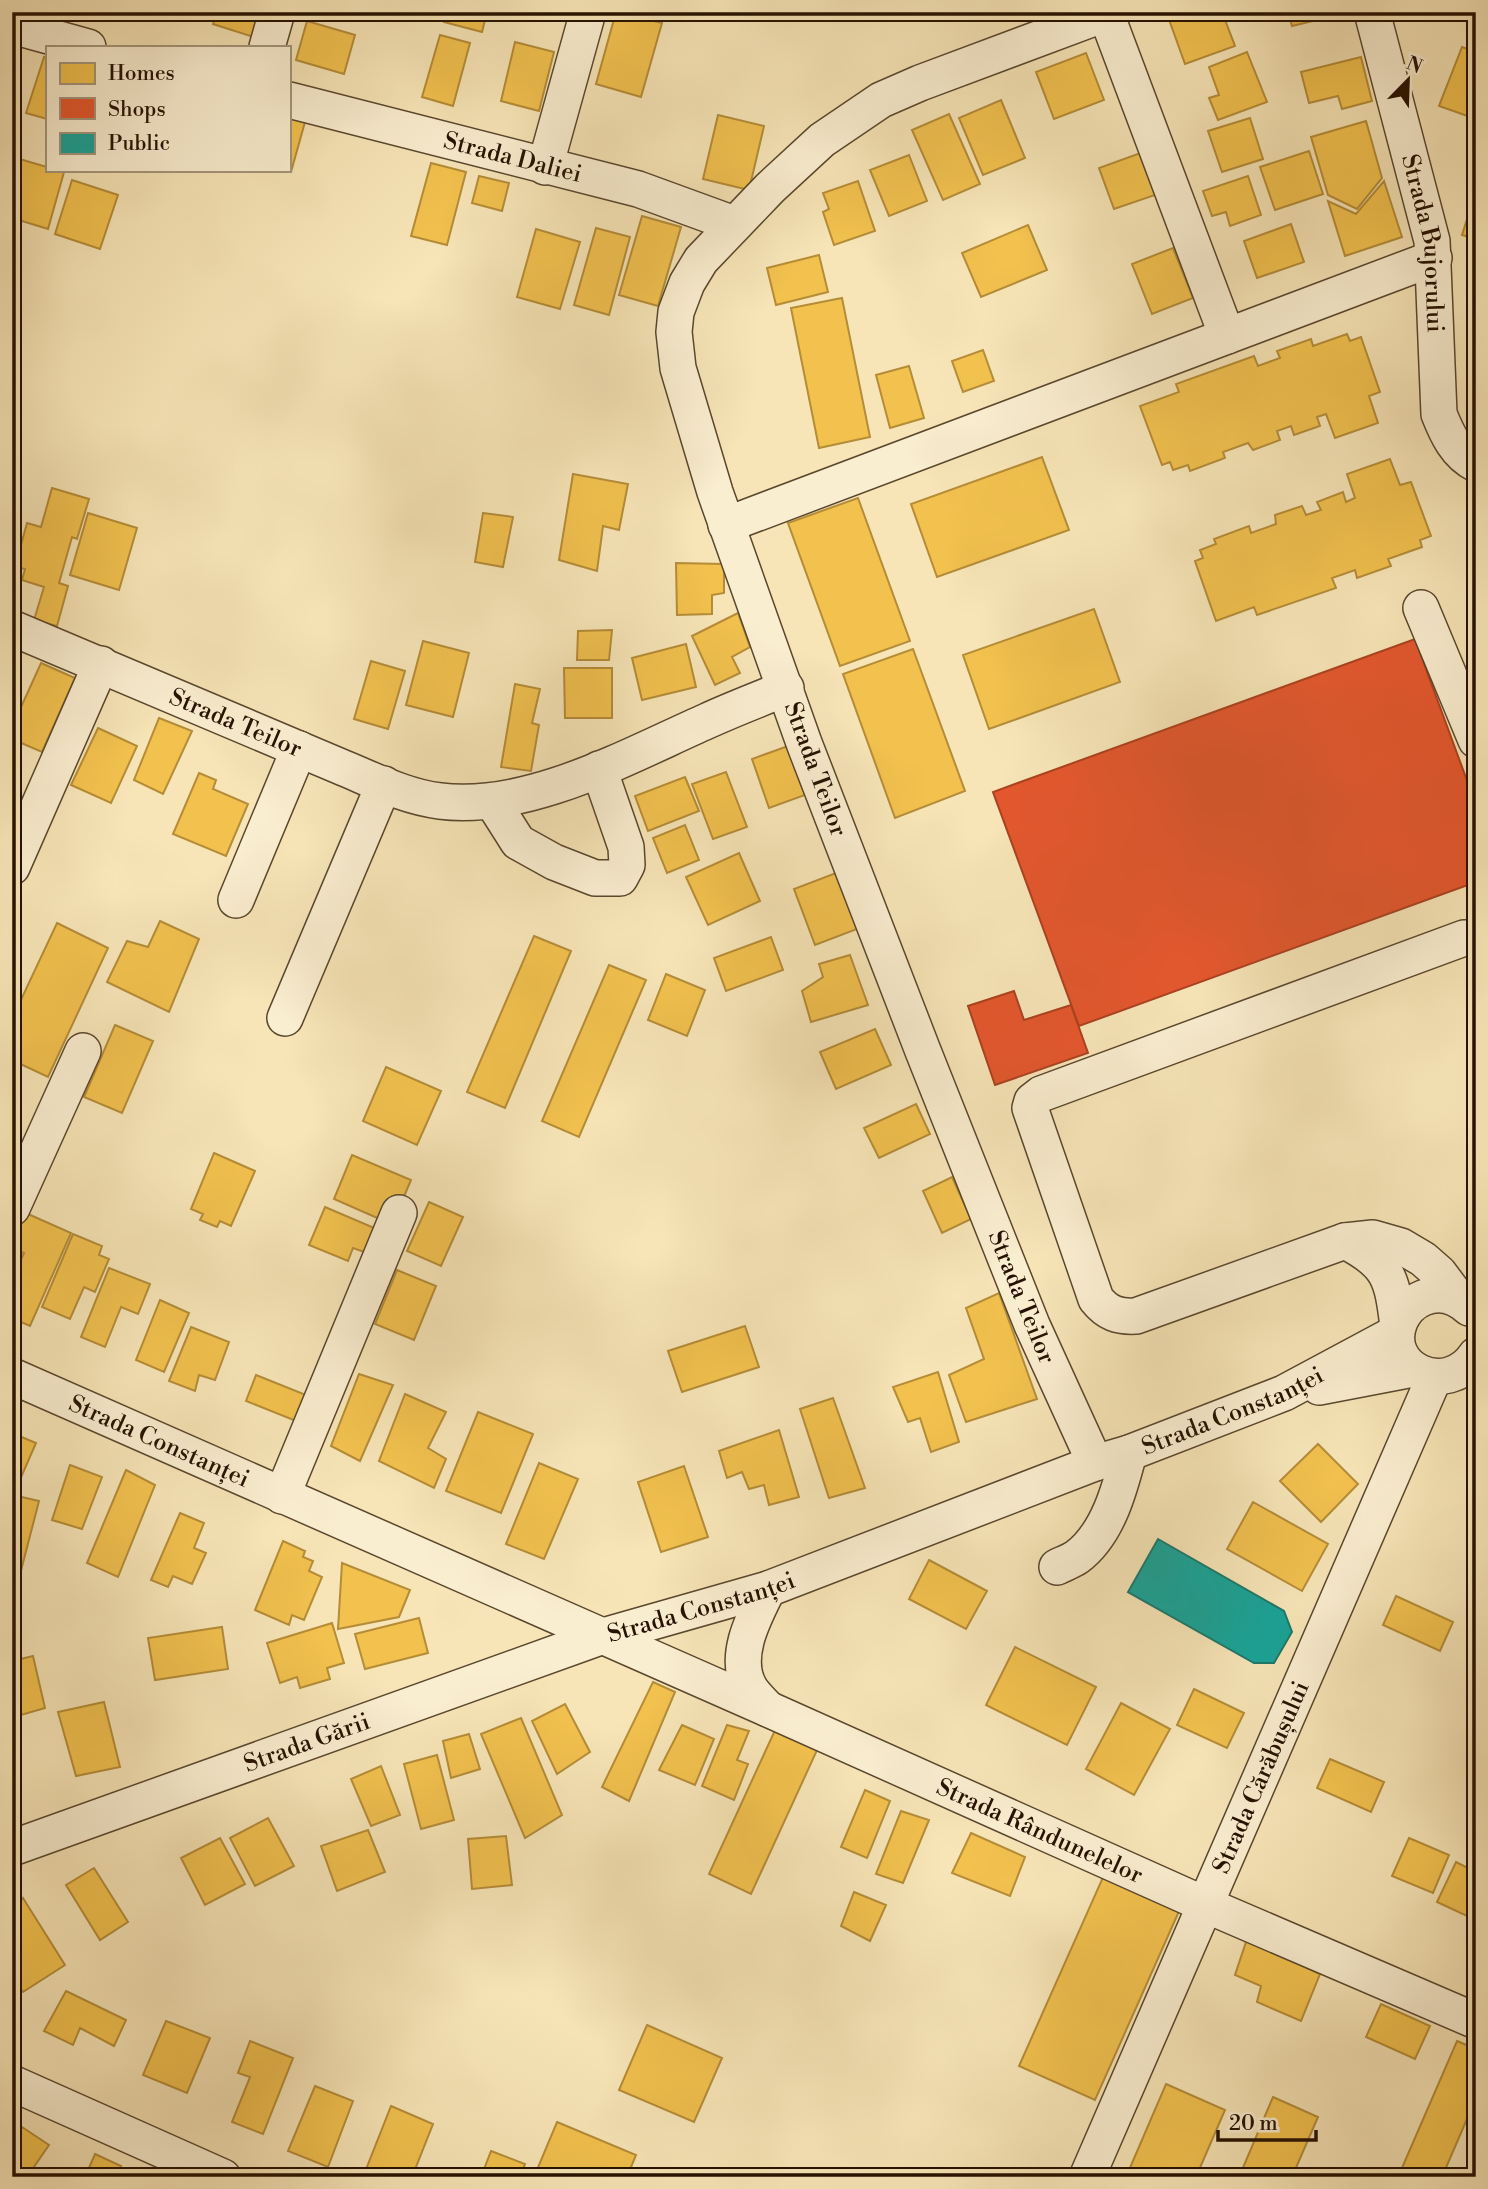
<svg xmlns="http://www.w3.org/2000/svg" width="1488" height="2189" viewBox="0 0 1488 2189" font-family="'Libre Bodoni',serif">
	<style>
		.homes { fill: #f2c14e; stroke: #b58c37; stroke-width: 2 }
		.shops { fill: #e4572e; stroke: #ab4220; stroke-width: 2 }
		.public { fill: #17a398; stroke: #1c786a; stroke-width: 2 }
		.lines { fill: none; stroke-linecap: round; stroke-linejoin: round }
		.minor-casing { stroke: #5a472e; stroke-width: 38 }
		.minor { stroke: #faeed0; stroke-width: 35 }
		.labels { text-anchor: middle; stroke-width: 7; stroke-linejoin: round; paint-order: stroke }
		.street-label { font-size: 24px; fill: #261200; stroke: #faeed0 }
	</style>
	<rect width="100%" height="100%" fill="#f7e5b7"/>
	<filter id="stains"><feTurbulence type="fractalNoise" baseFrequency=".00286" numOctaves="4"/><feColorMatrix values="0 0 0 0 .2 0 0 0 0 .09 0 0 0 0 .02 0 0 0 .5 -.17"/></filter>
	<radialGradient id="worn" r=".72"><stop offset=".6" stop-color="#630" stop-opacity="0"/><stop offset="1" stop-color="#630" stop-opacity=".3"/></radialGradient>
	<path class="homes" d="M 217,12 L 268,12 L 260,39 L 213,24 Z
		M 446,12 L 487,12 L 482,32 L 444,22 Z
		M 616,12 L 662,23 L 641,97 L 596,84 Z
		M 1171,12 L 1222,12 L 1235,46 L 1185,64 L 1167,14 Z
		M 1288,12 L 1342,12 L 1342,14 L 1292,26 Z
		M 307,21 L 355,35 L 344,74 L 296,60 Z
		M 440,35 L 470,43 L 453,106 L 422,97 Z
		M 515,42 L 554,52 L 539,111 L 501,101 Z
		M 1462,47 L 1476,52 L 1476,119 L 1439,106 Z
		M 1247,52 L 1267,102 L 1218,120 L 1209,98 L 1219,95 L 1209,67 Z
		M 1086,53 L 1104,100 L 1054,119 L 1036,72 Z
		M 44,57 L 47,58 L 47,119 L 26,113 Z
		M 1361,57 L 1372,101 L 1342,109 L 1338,96 L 1309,103 L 1301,72 Z
		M 1001,100 L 1025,158 L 983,175 L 959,118 Z
		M 949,114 L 980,184 L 943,200 L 912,130 Z
		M 718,115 L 764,126 L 749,190 L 703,179 Z
		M 289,118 L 305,122 L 291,172 L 284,170 L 289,170 Z
		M 1250,118 L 1263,159 L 1222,172 L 1208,131 Z
		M 1366,121 L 1382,178 L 1357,209 L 1328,195 L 1311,137 Z
		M 1146,151 L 1161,193 L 1114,209 L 1099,168 Z
		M 1309,151 L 1323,194 L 1275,210 L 1260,167 Z
		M 909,155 L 927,201 L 889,216 L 870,170 Z
		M 16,158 L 47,167 L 47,170 L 64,172 L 48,229 L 12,218 L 12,171 Z
		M 431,163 L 466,172 L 447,245 L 411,236 Z
		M 479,176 L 509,183 L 502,211 L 472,203 Z
		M 1248,176 L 1261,215 L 1230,226 L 1226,212 L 1212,216 L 1203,191 Z
		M 72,180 L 118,195 L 100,249 L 55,234 Z
		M 858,181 L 875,231 L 834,245 L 823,212 L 829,209 L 823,193 Z
		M 1384,181 L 1402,237 L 1345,256 L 1328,201 L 1356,214 Z
		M 1473,200 L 1476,201 L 1476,239 L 1462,235 Z
		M 642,216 L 681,227 L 658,306 L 619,295 Z
		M 1291,224 L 1304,262 L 1257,278 L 1244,241 Z
		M 1028,225 L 1047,270 L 981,297 L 962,253 Z
		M 596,228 L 630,237 L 609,315 L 574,305 Z
		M 536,229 L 580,242 L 560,309 L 517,297 Z
		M 1173,248 L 1193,298 L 1152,314 L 1132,264 Z
		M 819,255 L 828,292 L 776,305 L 767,268 Z
		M 842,298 L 870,437 L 819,448 L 791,308 Z
		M 1347,334 L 1350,341 L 1361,337 L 1380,392 L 1369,396 L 1378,423 L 1335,438 L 1326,414 L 1317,417 L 1320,426 L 1294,435 L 1291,426 L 1277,431 L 1280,440 L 1253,450 L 1248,443 L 1223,452 L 1225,458 L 1190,471 L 1188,465 L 1173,470 L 1170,462 L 1162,465 L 1140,406 L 1179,392 L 1176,384 L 1254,356 L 1258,366 L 1280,358 L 1277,351 L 1311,339 L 1313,346 Z
		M 983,350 L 994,381 L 963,392 L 952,361 Z
		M 909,366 L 924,418 L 890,428 L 876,375 Z
		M 1042,457 L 1069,530 L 937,577 L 911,504 Z
		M 1390,459 L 1400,485 L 1411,482 L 1431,536 L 1420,540 L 1422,547 L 1388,559 L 1391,566 L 1357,578 L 1355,570 L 1332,578 L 1336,588 L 1257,615 L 1254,607 L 1216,621 L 1195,561 L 1203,558 L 1200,550 L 1216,544 L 1214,539 L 1249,526 L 1251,533 L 1276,524 L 1275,515 L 1302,506 L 1306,515 L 1321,510 L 1317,502 L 1343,492 L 1346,502 L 1355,498 L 1347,474 Z
		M 573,474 L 628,484 L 619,530 L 603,526 L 597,571 L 559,560 Z
		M 52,488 L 89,499 L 77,539 L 72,537 L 59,583 L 68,586 L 57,626 L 34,620 L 44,587 L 22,580 L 25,569 L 15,567 L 27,523 L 41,527 Z
		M 858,498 L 910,641 L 840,666 L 788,523 Z
		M 88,513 L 137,528 L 119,590 L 70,575 Z
		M 483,513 L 513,517 L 503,567 L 475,562 Z
		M 676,563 L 724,564 L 724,593 L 712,595 L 712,614 L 677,615 Z
		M 1094,609 L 1120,682 L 989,729 L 963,655 Z
		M 738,613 L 750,647 L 732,657 L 740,673 L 715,685 L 692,636 Z
		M 612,630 L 609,660 L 577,660 L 578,631 Z
		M 423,641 L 469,653 L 453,717 L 406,705 Z
		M 686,644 L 696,687 L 642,700 L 632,658 Z
		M 913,649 L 965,791 L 895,818 L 843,674 Z
		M 371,661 L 405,671 L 388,729 L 354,719 Z
		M 41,663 L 75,678 L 42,752 L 12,739 L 12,727 Z
		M 564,668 L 612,668 L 612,718 L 565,718 Z
		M 515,684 L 540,689 L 532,723 L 539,725 L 531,771 L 501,767 Z
		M 159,718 L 192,731 L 163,794 L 134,780 Z
		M 98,728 L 137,746 L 111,803 L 71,785 Z
		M 788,746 L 805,795 L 769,808 L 752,759 Z
		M 726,772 L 747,827 L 713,839 L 692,784 Z
		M 199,773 L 216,780 L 213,789 L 248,804 L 226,856 L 173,834 Z
		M 685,777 L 699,811 L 648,831 L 635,796 Z
		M 685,825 L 699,860 L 667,873 L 653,838 Z
		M 739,853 L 760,901 L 708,925 L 686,877 Z
		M 836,873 L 857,929 L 815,945 L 794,889 Z
		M 160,921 L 199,939 L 169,1012 L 107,982 L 127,941 L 148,947 Z
		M 57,923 L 108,948 L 48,1077 L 12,1060 L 12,1019 Z
		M 534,936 L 571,951 L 505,1108 L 467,1092 Z
		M 771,937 L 783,970 L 726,991 L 714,958 Z
		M 850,955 L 868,1005 L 811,1022 L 802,991 L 823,977 L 819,964 Z
		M 609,965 L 646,980 L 579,1137 L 542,1121 Z
		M 666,974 L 705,990 L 687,1036 L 648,1020 Z
		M 115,1025 L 153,1041 L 122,1113 L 84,1097 Z
		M 875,1029 L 891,1065 L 836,1089 L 820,1052 Z
		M 386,1067 L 441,1091 L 417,1145 L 363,1121 Z
		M 916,1104 L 930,1134 L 879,1158 L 864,1128 Z
		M 214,1153 L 255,1171 L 231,1226 L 220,1221 L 217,1227 L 200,1220 L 203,1214 L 191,1209 Z
		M 352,1155 L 411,1180 L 400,1206 L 382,1220 L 334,1199 Z
		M 952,1177 L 971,1219 L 942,1233 L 923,1191 Z
		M 429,1202 L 463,1217 L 441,1266 L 407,1251 Z
		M 325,1207 L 379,1230 L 370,1254 L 353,1248 L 348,1261 L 309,1245 Z
		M 19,1210 L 71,1233 L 30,1326 L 12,1318 L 12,1279 L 24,1253 L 12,1248 L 12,1226 Z
		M 73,1234 L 102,1246 L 99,1255 L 109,1259 L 95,1292 L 84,1287 L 70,1319 L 42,1307 Z
		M 109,1268 L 150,1284 L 138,1314 L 121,1307 L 105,1347 L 81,1337 Z
		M 397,1270 L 436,1286 L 414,1340 L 375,1324 Z
		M 999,1293 L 1037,1399 L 966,1422 L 949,1375 L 984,1359 L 966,1308 Z
		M 160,1300 L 189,1313 L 164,1372 L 136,1360 Z
		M 745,1326 L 759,1367 L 682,1392 L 668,1351 Z
		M 191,1327 L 229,1342 L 215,1380 L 199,1375 L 195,1391 L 169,1381 Z
		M 938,1372 L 959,1442 L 931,1452 L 920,1418 L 908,1422 L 893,1387 Z
		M 359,1374 L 393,1385 L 360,1461 L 331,1446 Z
		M 256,1375 L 311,1397 L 301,1423 L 246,1401 Z
		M 405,1394 L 446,1412 L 428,1448 L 446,1459 L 434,1488 L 379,1461 Z
		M 833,1398 L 865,1488 L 829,1498 L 800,1409 Z
		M 478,1412 L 533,1434 L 501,1513 L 446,1491 Z
		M 779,1430 L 799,1497 L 769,1505 L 764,1485 L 749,1489 L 742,1472 L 727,1478 L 719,1451 Z
		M 12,1433 L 36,1443 L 16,1489 L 12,1487 Z
		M 1318,1444 L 1358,1484 L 1321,1522 L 1280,1481 Z
		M 539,1463 L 578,1479 L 544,1559 L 506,1544 Z
		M 70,1465 L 102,1477 L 82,1529 L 52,1520 Z
		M 684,1466 L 708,1537 L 661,1552 L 638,1482 Z
		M 126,1470 L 155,1485 L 118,1577 L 87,1563 Z
		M 13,1495 L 39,1501 L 16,1590 L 12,1589 Z
		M 1253,1502 L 1328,1544 L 1302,1591 L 1227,1549 Z
		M 180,1513 L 204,1523 L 194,1548 L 206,1553 L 192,1584 L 173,1576 L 168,1587 L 151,1580 Z
		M 283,1541 L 305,1551 L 303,1557 L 313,1561 L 309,1571 L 322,1577 L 304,1620 L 292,1615 L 289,1625 L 255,1610 Z
		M 929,1560 L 987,1591 L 966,1629 L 909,1599 Z
		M 342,1563 L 410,1590 L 399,1617 L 338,1629 Z
		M 1396,1596 L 1453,1622 L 1440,1651 L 1383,1625 Z
		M 419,1618 L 428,1653 L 365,1669 L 355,1634 Z
		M 332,1623 L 344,1663 L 327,1668 L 330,1679 L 300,1688 L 297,1677 L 280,1683 L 267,1643 Z
		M 222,1627 L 228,1669 L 155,1680 L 148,1638 Z
		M 1015,1647 L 1096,1687 L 1067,1745 L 986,1705 Z
		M 33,1656 L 45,1708 L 14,1717 L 12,1661 Z
		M 653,1682 L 675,1692 L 629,1801 L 602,1787 Z
		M 1194,1689 L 1244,1713 L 1227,1748 L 1177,1725 Z
		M 104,1702 L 120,1767 L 76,1776 L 58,1712 Z
		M 1121,1703 L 1170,1729 L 1134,1795 L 1086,1769 Z
		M 565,1704 L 590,1752 L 557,1774 L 532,1721 Z
		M 521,1718 L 562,1815 L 525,1838 L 481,1734 Z
		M 682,1725 L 714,1739 L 695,1785 L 659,1770 Z
		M 727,1725 L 749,1731 L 737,1760 L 748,1764 L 734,1800 L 702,1786 Z
		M 776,1728 L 818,1748 L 751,1894 L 709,1874 Z
		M 469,1734 L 480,1769 L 451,1778 L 443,1741 Z
		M 437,1755 L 454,1820 L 421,1829 L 404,1764 Z
		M 1330,1759 L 1384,1782 L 1371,1812 L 1317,1788 Z
		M 381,1766 L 400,1815 L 371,1826 L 351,1779 Z
		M 865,1790 L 890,1801 L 867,1858 L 841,1847 Z
		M 901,1811 L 929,1820 L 903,1883 L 876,1874 Z
		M 268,1818 L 294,1866 L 255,1886 L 230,1838 Z
		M 368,1830 L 385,1872 L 337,1891 L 321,1846 Z
		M 971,1833 L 1025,1857 L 1010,1896 L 952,1873 Z
		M 506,1836 L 512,1885 L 472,1889 L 468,1839 Z
		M 220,1838 L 245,1884 L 205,1905 L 181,1858 Z
		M 1409,1838 L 1449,1855 L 1433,1893 L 1392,1876 Z
		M 1456,1862 L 1476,1872 L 1476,1897 L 1467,1916 L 1437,1902 Z
		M 94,1868 L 128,1922 L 100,1940 L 66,1885 Z
		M 1104,1875 L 1180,1909 L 1095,2100 L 1019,2066 Z
		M 854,1892 L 886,1905 L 870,1941 L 841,1926 Z
		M 23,1898 L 65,1965 L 23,1992 L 12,1976 L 12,1905 Z
		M 1247,1939 L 1320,1974 L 1301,2021 L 1257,2002 L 1261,1986 L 1235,1975 Z
		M 66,1991 L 126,2020 L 114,2046 L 80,2028 L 73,2045 L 44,2031 Z
		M 1381,2004 L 1430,2026 L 1415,2059 L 1366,2037 Z
		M 166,2021 L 210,2038 L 187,2093 L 143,2075 Z
		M 647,2025 L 722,2058 L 694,2122 L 619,2090 Z
		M 250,2041 L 293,2058 L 263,2134 L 232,2122 L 250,2077 L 238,2073 Z
		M 1457,2041 L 1476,2049 L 1476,2098 L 1442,2177 L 1398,2177 Z
		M 1166,2084 L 1225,2110 L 1196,2177 L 1126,2177 Z
		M 315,2086 L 353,2101 L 328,2167 L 288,2151 Z
		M 1273,2097 L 1318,2117 L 1292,2177 L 1239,2177 Z
		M 391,2106 L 433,2124 L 412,2177 L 363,2177 Z
		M 557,2122 L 636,2155 L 627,2177 L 534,2177 Z
		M 22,2127 L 49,2145 L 27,2177 L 12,2177 L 12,2141 Z
		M 491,2151 L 525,2164 L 520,2177 L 481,2177 Z
		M 95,2154 L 121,2166 L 116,2177 L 85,2177 Z"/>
	<path class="shops" d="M 1415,639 L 1476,805 L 1476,882 L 1079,1026 L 993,792 Z
		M 1014,991 L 1024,1020 L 1071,1005 L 1088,1053 L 995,1085 L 968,1006 Z"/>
	<path class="public" d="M 1158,1539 L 1284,1611 L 1292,1632 L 1274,1663 L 1254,1663 L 1128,1592 Z"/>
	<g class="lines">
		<g class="minor-casing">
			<g id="minor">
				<path id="s1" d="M 1372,12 L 1432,241 L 1439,414 C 1447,434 1456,454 1476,464"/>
				<path d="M 1106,14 L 1227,336"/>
				<path d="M 12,26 L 88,47"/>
				<path d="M 267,47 L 277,12"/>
				<path id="s2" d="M 289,100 L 638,189 L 734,224"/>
				<path d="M 545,167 L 588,12"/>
				<path d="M 726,525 L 1434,258"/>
				<path d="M 1421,608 L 1476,740"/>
				<path id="s3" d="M 12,628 L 339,766 C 371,779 405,797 440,801 C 528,812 628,756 707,721 C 733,709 760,699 786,688"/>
				<path d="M 492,801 L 518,842 L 554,862 L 595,878 L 620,878 L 627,865 L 626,847 L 599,769"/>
				<path d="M 12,867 L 101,664"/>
				<path d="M 236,900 L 299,749"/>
				<path d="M 285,1018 L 384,784"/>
				<path d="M 12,1208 L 83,1051"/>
				<path d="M 1345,1241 C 1390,1264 1392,1279 1398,1326"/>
				<path d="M 1460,1301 L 1439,1273 L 1423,1259 L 1401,1246 L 1373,1238 L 1345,1241 L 1136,1316 C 1118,1317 1107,1313 1096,1299 L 1030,1108 L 1032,1101 L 1041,1094 L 1464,938 L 1476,939"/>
				<path d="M 1469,1308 C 1456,1296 1440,1291 1423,1298 C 1413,1302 1405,1310 1400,1321 C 1381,1369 1447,1399 1476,1355"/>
				<path id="s4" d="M 12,1376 L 768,1709 L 1206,1905 L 1476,2021"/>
				<path d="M 1319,1387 L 1413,1369"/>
				<path d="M 1095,1463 L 1032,1325 L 923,1051 L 804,743 L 715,492 L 678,368 L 674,332 L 676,312 L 687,283 L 701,260 L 770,188 L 822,140 L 881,100 L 920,83 L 1110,12"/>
				<path d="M 282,1496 L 399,1213"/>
				<path d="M 1057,1567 C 1063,1564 1071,1561 1077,1557 C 1108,1534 1120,1488 1129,1453"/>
				<path d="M 768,1589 C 754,1617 732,1657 750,1688 C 754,1695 762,1702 768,1709"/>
				<path id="s5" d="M 12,1848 L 603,1636 L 768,1589 L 1095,1463 L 1129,1453 L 1284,1393 L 1396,1333"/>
				<path d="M 12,2083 L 223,2177"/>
				<path id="s6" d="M 1087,2177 L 1434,1378"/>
			</g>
		</g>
		<use href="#minor" class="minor"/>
	</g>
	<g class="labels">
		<g class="street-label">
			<text dy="8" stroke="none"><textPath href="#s2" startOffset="231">Strada Daliei</textPath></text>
			<text dy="8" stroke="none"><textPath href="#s1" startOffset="238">Strada Bujorului</textPath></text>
			<text dy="8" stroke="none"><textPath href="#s3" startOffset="243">Strada Teilor</textPath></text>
			<text transform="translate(816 769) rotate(70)" y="8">Strada Teilor</text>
			<text transform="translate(1022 1297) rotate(68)" y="8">Strada Teilor</text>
			<text dy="8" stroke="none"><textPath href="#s5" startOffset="1297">Strada Constanței</textPath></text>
			<text dy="8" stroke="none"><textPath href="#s4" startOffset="161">Strada Constanței</textPath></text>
			<text dy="8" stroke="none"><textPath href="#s5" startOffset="730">Strada Constanței</textPath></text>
			<text dy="8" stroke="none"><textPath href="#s5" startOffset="313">Strada Gării</textPath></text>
			<text dy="8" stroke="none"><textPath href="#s6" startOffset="436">Strada Cărăbușului</textPath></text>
			<text dy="8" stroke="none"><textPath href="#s4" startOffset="1124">Strada Rândunelelor</textPath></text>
		</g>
	</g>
	<rect width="1488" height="2189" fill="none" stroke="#f7e5b7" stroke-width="42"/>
	<rect x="14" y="14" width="1460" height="2161" fill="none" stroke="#261200" stroke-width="3.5"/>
	<rect x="21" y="21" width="1446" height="2147" fill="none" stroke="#261200" stroke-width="2"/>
	<rect x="46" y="46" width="245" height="126" fill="#faeed0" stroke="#a5967d" stroke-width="2"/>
	<rect x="60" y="63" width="35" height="21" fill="#f2c14e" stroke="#a5967d" stroke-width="2"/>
	<text x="108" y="80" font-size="21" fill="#261200">Homes</text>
	<rect x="60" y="98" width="35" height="21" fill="#e4572e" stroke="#a5967d" stroke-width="2"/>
	<text x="108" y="116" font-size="21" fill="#261200">Shops</text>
	<rect x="60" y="133" width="35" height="21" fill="#17a398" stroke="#a5967d" stroke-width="2"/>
	<text x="108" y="150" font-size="21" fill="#261200">Public</text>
	<g transform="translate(1408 80) rotate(23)" stroke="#faeed0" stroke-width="5" paint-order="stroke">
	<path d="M0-5L12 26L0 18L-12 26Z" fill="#261200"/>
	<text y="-10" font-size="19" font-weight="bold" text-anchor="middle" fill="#261200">N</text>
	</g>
	<path d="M1218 2130v10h98v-10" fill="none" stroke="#261200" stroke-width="3.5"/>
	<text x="1229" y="2130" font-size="21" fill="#261200" stroke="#faeed0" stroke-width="5" paint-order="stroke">20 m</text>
	<rect width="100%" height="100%" filter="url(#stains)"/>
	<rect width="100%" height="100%" fill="url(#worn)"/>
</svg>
